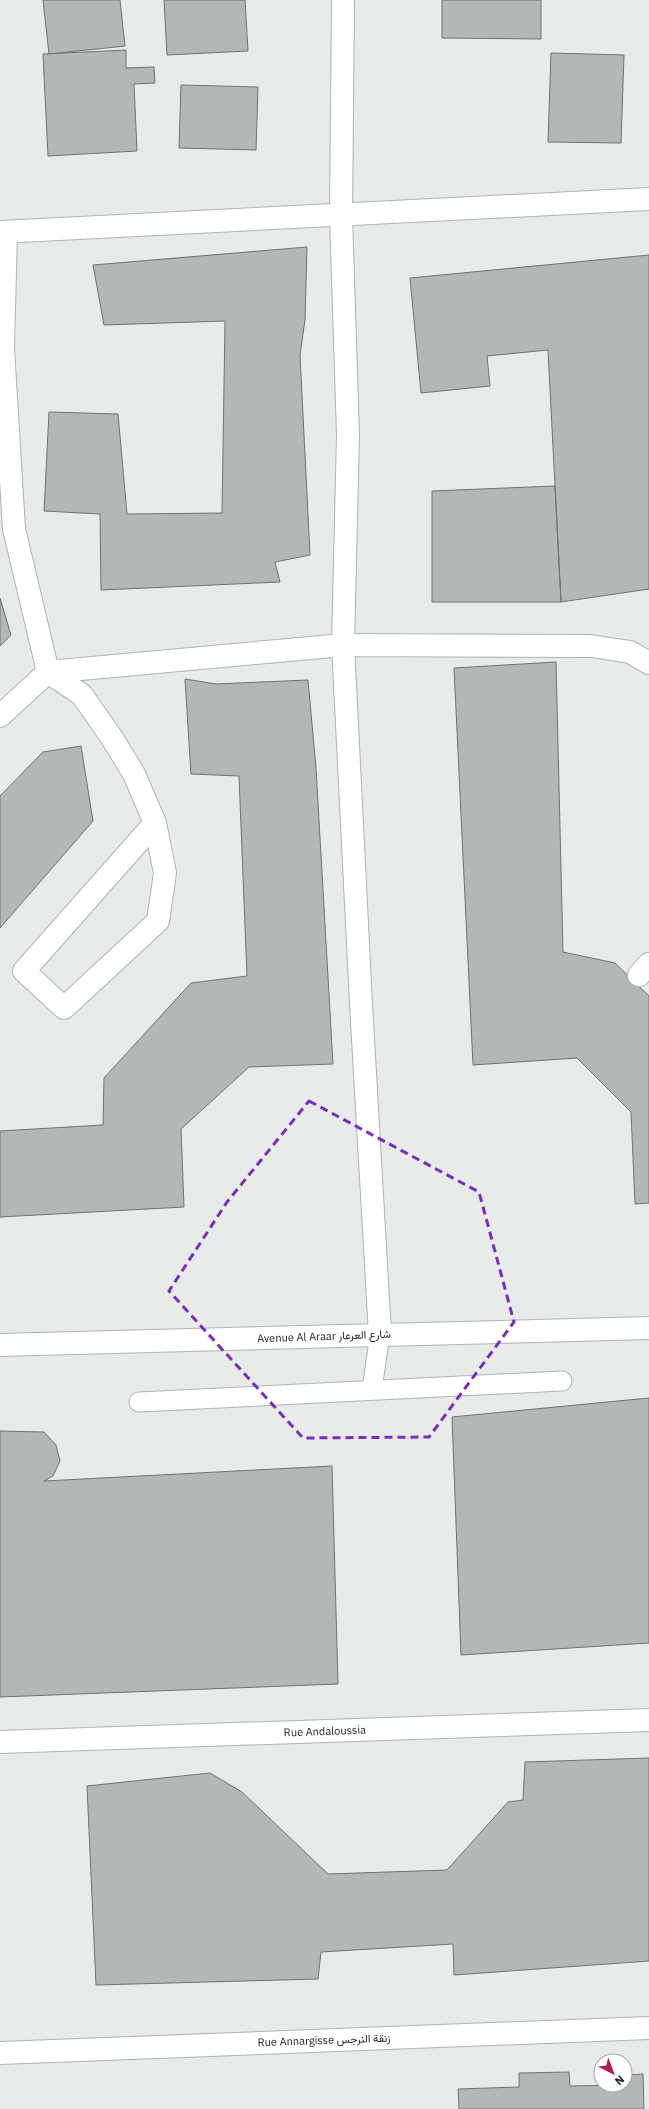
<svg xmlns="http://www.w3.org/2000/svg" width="649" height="2109" viewBox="0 0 649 2109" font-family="'IBM Plex Sans',Vazirmatn,sans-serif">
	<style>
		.building { fill: #b3b8b5; stroke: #6f7370 }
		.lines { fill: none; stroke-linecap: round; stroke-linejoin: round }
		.service-casing { stroke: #afb4b1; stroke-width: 21 }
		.minor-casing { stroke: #afb4b1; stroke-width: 24 }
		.tertiary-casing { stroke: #afb4b1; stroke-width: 24 }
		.service { stroke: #fff; stroke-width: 19 }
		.minor { stroke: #fff; stroke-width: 22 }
		.tertiary { stroke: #fff; stroke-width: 22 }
		.marked { fill: none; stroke: #7b2cbf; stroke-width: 3; stroke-dasharray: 8 5; stroke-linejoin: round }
		.labels { text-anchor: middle; stroke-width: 4; stroke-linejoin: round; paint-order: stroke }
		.street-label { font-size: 11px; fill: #212322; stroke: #fff }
	</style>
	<rect width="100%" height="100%" fill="#e7ece9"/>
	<path class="building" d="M 43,0 L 120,0 L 125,46 L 49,54 Z
		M 164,0 L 245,0 L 248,51 L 167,55 Z
		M 442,0 L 541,0 L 541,39 L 442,38 Z
		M 126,50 L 126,68 L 154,67 L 155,83 L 134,84 L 137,151 L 48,156 L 43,54 Z
		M 551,53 L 624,55 L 621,143 L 548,142 Z
		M 181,85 L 258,87 L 256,150 L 179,148 Z
		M 307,247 L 305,320 L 300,355 L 310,555 L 275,562 L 280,582 L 101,590 L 100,514 L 44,511 L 49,412 L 118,414 L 127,514 L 222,513 L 225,321 L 104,325 L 93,265 Z
		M 649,255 L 649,589 L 561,602 L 548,350 L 487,356 L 490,386 L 421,393 L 410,278 Z
		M 555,486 L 561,602 L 432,602 L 432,491 Z
		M 0,598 L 11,635 L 0,646 Z
		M 556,662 L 563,952 L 615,963 L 649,996 L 649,1203 L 635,1204 L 631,1112 L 577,1058 L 473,1065 L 454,668 Z
		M 185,679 L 216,684 L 308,680 L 316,768 L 333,1064 L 249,1067 L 181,1129 L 184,1207 L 0,1217 L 0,1131 L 103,1125 L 104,1078 L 191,983 L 247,976 L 239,776 L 191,774 Z
		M 81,746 L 93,821 L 0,928 L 0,796 L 43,752 Z
		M 649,1398 L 649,1643 L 461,1655 L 452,1417 Z
		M 0,1431 L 44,1432 L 56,1445 L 60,1461 L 53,1476 L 44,1481 L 332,1466 L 338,1684 L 0,1697 Z
		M 649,1758 L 649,1961 L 454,1975 L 453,1944 L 321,1952 L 318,1979 L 96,1985 L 87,1786 L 210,1773 L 242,1792 L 328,1874 L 447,1870 L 508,1802 L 523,1800 L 525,1762 Z
		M 569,2072 L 570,2086 L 625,2085 L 625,2075 L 643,2074 L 644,2109 L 459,2109 L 458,2089 L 519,2087 L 519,2073 Z"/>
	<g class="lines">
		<g class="service-casing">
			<path id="service" d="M 372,1389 L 380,1334
				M 139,1402 L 562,1381"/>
		</g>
		<g class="minor-casing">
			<g id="minor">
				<path d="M 343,0 L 341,216 L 348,435 L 343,645 L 361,1004 L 380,1334"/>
				<path d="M 0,232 L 649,199"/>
				<path d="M 6,232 L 3,348 L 14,529 L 48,672 L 82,695 L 112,738 L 134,774 L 155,823 L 165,873 L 158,921 L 64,1008 L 24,971 L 155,823"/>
				<path d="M 0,716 L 48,672 L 343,645 L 591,646 L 630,652 L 649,663"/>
				<path d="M 639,975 L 649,964"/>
				<path id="s1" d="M 0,1742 L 649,1720"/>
				<path d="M 0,2053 L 649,2028"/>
			</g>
		</g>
		<g class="tertiary-casing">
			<path id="tertiary" d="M 0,1345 L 649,1328"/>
		</g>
		<use href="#service" class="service"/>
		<use href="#minor" class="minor"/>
		<use href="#tertiary" class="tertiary"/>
	</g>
	<path class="marked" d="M 309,1101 L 479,1192 L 514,1322 L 429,1437 L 303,1438 L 169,1291 L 227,1202 Z"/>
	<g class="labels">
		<g class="street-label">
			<text transform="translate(324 1336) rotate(-2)" y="4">Avenue Al Araar شارع العرعار</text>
			<text dy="4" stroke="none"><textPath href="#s1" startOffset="325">Rue Andaloussia</textPath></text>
			<text transform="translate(324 2040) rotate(-2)" y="4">Rue Annargisse زنقة النرجس</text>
		</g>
	</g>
	<g transform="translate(613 2073) rotate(138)"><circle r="19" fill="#ffffff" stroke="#a6a7a7"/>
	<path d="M0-3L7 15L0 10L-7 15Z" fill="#b11f4a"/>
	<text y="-6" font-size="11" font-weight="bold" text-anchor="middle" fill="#212322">N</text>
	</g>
</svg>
